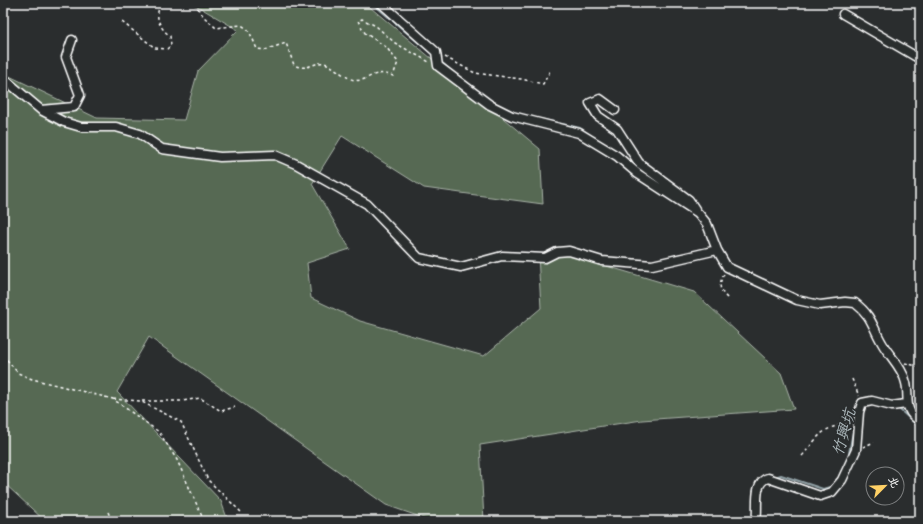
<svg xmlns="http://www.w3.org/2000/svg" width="923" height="524" viewBox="0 0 923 524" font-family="'Gochi Hand','LXGW WenKai TC',sans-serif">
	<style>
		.green { fill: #566953; stroke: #aab4a9 }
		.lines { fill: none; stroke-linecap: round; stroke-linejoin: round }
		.stream { stroke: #92a2a7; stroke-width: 2 }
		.minor-casing { stroke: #fff; stroke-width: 11 }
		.path { stroke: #fff; stroke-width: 1.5; stroke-dasharray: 3 3; stroke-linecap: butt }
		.minor { stroke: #2a2d2e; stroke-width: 8 }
		.labels { text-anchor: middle; stroke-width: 3.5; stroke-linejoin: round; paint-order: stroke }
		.water-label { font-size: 16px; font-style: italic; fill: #adb9bd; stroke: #2a2d2e }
	</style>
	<rect width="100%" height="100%" fill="#2a2d2e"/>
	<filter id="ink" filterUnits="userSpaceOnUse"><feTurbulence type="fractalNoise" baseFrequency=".025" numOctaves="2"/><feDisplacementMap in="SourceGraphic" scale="8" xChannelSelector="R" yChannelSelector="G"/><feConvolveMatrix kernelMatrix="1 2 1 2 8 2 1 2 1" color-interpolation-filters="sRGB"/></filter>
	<g filter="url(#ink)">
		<path class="green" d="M 192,3 L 365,3 L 540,149 L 543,204 L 424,188 L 342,136 L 312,184 L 350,249 L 307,263 L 311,298 L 360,321 L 484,356 L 541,308 L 538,255 L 573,256 L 694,292 L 781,373 L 794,409 L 642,420 L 480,445 L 484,521 L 432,521 L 386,505 L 149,337 L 117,392 L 221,501 L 228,521 L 45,521 L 3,482 L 3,73 L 97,118 L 184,120 L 198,71 L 238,30 Z"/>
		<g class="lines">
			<path class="stream" d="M 372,3 L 434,56
				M 440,61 L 456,75
				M 540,119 L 580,128 L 602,143
				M 630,162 L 661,184
				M 899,409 L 920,428
				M 848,459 L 854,426
				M 775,477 L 781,475 L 823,489 L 833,486
				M 837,481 L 842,470
				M 750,521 L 753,513"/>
			<g class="minor-casing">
				<path id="minor" d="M 381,3 L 436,52 L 438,66 L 490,105 L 512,116 L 579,133 L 617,156 L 638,174 L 698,213 L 707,224 L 717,250 L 727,267 L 797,300 L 820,305 L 845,302 L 855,303 C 872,316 872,326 882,343 C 889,356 903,368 906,383 C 910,399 902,410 920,421
					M 843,14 L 920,59
					M 3,78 L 41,110 L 74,107 L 80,95 L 66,57 L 72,40
					M 41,110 L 64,122 L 81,127 L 116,127 L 140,134 L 162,149 L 220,157 L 275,155 L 296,164 L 367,204 L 419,258 L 461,267 L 502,256 L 545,258 L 557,252 L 569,251 L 602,261 L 652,265 L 717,250
					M 615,110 L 600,99 L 590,103 L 598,116 L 617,129 L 639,163 L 689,200 L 695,209
					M 756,521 C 759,509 752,482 768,478 L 820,496 L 832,492 L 842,480 L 856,450 L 859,412 L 862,403 L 872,401 L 892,406 L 906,404"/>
			</g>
			<path class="path" d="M 194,3 L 204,17 L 216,28 L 241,25 C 250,29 253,40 257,49 L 265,50 L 286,43 L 294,65 C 308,72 314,61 324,63 C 333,65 343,77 354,80 C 369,83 371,68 393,76 L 398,62 L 386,47 L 365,33 L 358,21 L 362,19 L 376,26 L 395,43 L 431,63
				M 122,22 L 155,48 L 167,49 L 171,45 L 170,36 C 159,27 154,17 161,3
				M 445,57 L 475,73 L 521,79 L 543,84 L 550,71
				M 724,274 C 718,285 719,290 728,299
				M 3,355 L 18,373 L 32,379 L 113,399 L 159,432 L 177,460 L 204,521
				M 905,363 L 920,367
				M 852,379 L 859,396
				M 113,399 L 140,401 L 181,422 L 208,480 L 241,512
				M 142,401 L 183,401 L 200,398 L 221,411 L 235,407
				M 863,447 L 874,442
				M 802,456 C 819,437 820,427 848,424 L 851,420
				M 108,512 L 112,521"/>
			<use href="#minor" class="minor"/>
		</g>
	</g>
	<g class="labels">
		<g class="water-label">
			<text transform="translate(843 432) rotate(-74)" y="6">竹興坑</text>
		</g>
	</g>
	<rect width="923" height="524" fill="none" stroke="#2a2d2e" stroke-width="16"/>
	<rect x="8" y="8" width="907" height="508" fill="none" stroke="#fff" stroke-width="1.5" filter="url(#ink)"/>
	<g transform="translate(885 486) rotate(66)"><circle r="19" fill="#2a2d2e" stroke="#7f8182"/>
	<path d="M0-3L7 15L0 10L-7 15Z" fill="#ffd166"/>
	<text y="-6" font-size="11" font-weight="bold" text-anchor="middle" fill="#ffffff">北</text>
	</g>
</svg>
